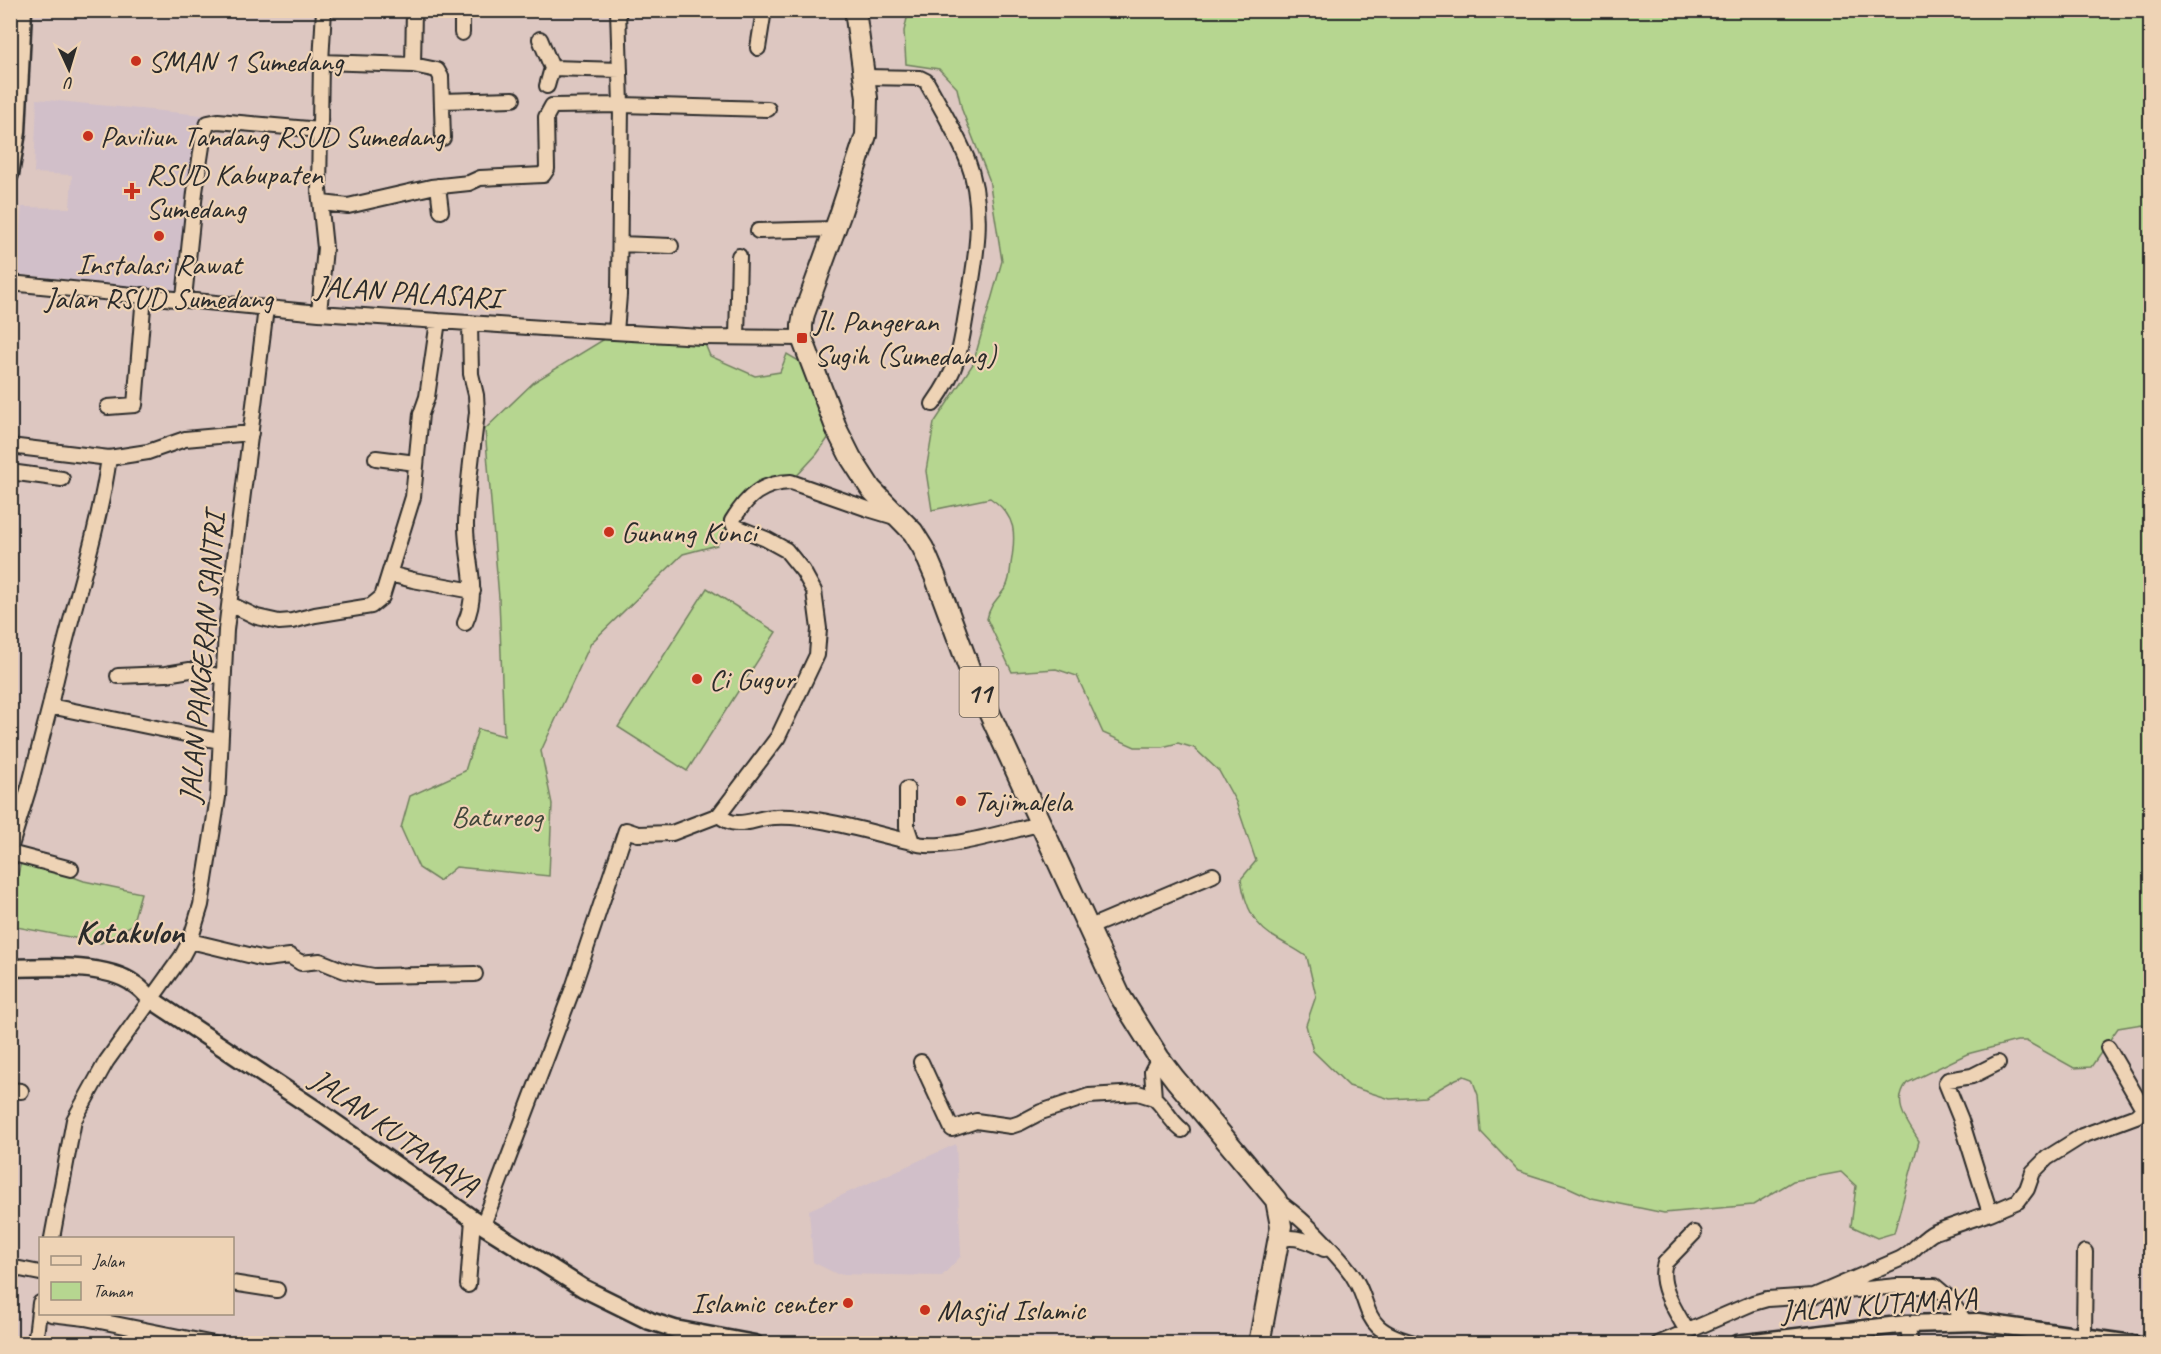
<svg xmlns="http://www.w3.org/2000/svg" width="2161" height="1354" viewBox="0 0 2161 1354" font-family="Caveat,sans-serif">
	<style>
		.built { fill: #d1bfc9 }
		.green { fill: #b6d690; stroke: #70805e; stroke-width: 1.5 }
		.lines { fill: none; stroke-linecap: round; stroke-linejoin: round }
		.minor-casing { stroke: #2b2b2b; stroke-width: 18 }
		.major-casing { stroke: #2b2b2b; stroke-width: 21 }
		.highway-casing { stroke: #2b2b2b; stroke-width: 24 }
		.minor { stroke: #eed3b5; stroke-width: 14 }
		.major { stroke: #eed3b5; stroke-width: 16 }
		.highway { stroke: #eed3b5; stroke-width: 20 }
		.poi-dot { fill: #c8321e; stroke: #eed3b5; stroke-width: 2 }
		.labels { text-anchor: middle; stroke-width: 4.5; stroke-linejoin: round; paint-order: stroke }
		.shield { fill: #eed3b5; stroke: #665d54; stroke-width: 1.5 }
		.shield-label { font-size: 28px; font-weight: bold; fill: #2b2b2b }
		.poi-label { font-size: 30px; fill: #2b2b2b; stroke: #eed3b5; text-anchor: start }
		.street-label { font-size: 30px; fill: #2b2b2b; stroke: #eed3b5 }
		.park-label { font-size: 30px; fill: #40453a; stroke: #eed3b5 }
		.quarter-label { font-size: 33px; font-weight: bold; fill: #2b2b2b; stroke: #eed3b5 }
	</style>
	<rect width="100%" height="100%" fill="#ddc7c1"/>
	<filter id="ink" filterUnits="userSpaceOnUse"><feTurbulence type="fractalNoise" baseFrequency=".0167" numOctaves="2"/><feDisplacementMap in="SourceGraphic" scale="12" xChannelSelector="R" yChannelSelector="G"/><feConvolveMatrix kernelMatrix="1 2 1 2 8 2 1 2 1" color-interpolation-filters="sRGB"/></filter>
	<g filter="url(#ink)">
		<path class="built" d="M 37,99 L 202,115 L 182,291 L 16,274 L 22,207 L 70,208 L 72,175 L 34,173 Z
			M 956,1144 L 961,1256 L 942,1276 L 837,1274 L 813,1262 L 809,1210 Z"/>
		<path class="green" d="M 917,10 L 2150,11 L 2150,1035 L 2142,1024 L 2118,1028 L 2091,1067 L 2074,1068 L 2026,1041 L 2017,1041 L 1967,1054 L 1907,1083 C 1891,1103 1908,1123 1919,1141 L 1894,1233 L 1877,1238 L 1851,1226 L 1856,1186 L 1841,1172 L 1793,1181 L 1753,1205 L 1664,1213 L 1592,1198 L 1568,1187 L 1518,1171 L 1481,1132 L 1478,1095 L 1472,1079 L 1464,1076 L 1456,1079 L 1425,1097 L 1390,1099 L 1349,1086 L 1313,1051 L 1306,1025 L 1316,996 L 1307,957 C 1298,950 1289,946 1279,940 C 1254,927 1245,906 1241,879 L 1256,861 L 1236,802 L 1219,771 L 1194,748 L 1178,743 L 1162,747 L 1135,747 L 1103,733 L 1077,676 L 1056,669 L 1012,672 L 987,619 C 990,604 998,599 1006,587 C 1010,580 1010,571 1011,564 C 1016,534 1017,516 990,498 L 932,510 L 926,471 L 934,423 L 973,364 L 1002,261 L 989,179 L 962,110 L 957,88 L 939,69 L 906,64 L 904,31 L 908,14 Z
			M 616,332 L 702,337 L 710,356 L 755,376 L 780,372 L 787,354 L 818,372 L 838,424 L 817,454 L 791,482 L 750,499 L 730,519 L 717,545 L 683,554 L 591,643 L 541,751 L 552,804 L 549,876 L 456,867 L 439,881 L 419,868 L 401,828 L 410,796 L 465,771 L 478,729 L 504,736 L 499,598 L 485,429 L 534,382 Z
			M 707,588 L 776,632 L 687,771 L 618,727 Z
			M 22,858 L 84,881 L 141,893 L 132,925 L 101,943 L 11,926 L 11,903 Z"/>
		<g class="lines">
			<g class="minor-casing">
				<path id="minor" d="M 462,10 L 462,33
					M 540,39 L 552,68 L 620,70
					M 758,48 L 764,10
					M 321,62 L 413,65 L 437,70 L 441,77 L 443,138
					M 413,65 L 414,10
					M 865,77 L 920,78 L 926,81 C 940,106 956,132 967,159 C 986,207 976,260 967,309 C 964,325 962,343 957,359 C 952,375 943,390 933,404
					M 547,86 L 552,68
					M 442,101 L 513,99
					M 438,186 L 441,211
					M 322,203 L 348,206 L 431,187 L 469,183 L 480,178 L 543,175 L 547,169 L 546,117 L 552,106 L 621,105 L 768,109
					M 758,231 L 835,229
					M 620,244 L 671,246
					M 10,283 L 319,313 L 543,328 L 702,337 L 802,338
					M 184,298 L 195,192 L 204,133 L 208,123 L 218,121 L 320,130
					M 319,313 L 325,248 L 319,190 L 321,62 L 324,10
					M 616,332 L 619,295 L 621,105 L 618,10
					M 737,337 L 739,256
					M 108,407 L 135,405 L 144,295
					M 10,446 L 109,458 C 97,542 67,622 50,706
					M 109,458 L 148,452 L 185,439 L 251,433
					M 376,458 L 416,463
					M 10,472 L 62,479
					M 390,574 L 413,580 L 473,591
					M 230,604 L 257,617 L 279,622 L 292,621 L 315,615 L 371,606 L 382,597 L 413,497 L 421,414 L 427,397 L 438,321
					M 465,623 C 481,588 465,559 466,523 C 467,486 473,449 477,412 L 476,395 L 471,374 L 470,323
					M 118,676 L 166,674 L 190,670 L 223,677
					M 907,789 L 907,827 L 912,842 C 938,854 1010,830 1040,824
					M 719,815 C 737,832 755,817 775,817 C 817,815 871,833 912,842
					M 10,849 L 30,784 L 50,706 L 219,741
					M 10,853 L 71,869
					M 1090,927 L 1213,875
					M 190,941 L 265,959 L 290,956 L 301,963 L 320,961 L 345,971 L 374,976 L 475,974
					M 2108,1048 L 2144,1110
					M 921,1062 L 952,1129 L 976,1121 L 1011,1126 L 1020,1123 L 1041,1112 L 1089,1096 L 1138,1093 L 1154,1098 L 1152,1071 L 1159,1058
					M 10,1090 L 21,1091
					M 1154,1098 C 1166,1108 1168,1119 1182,1130
					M 1276,1200 C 1300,1216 1326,1243 1344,1264 C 1379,1304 1351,1329 1419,1344
					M 1990,1213 L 1961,1120 L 1946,1083 L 1948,1080 L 1972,1076 L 1998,1063
					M 483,1225 L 573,988 L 626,830 L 638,834 L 672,833 L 719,815 L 778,737 L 817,655 L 819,629 L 814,591 L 803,571 L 786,550 L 766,539 L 734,526 L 732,521 C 747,496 762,483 791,482 L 868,509 L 898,518
					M 52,1238 L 74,1120 L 106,1062 L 182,956 L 190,941 L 201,905 L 218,797 L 226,630 L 266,308
					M 1279,1240 C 1294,1234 1310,1242 1324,1249
					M 10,1267 L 40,1273
					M 232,1283 L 277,1290
					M 468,1285 L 473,1219
					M 1836,1292 L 1897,1286 L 1935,1286 L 1948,1297 L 1965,1322
					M 51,1314 L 85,1318 L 214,1344
					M 1907,1324 L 1911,1344
					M 1687,1331 C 1677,1313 1657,1285 1665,1263 L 1694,1233
					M 2084,1335 L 2085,1252
					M 35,1344 L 40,1303
					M 1658,1344 L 1753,1303 L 1767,1299 L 1814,1296 L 1900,1259 C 1914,1252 1922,1238 1935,1232 L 1990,1213 L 2018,1201 L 2027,1189 L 2033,1172 L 2047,1158 L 2082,1136 L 2136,1116 L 2150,1103"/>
			</g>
			<g class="major-casing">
				<path id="major" d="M 10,174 L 17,132 L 23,10
					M 10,968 C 44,967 107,963 134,984 C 141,988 146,995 152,1000 L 315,1109 L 473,1219 L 583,1288 L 650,1321 L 675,1329 L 755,1344
					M 1737,1344 L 1907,1324 L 1978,1322 L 2132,1344"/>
			</g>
			<g class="highway-casing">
				<path id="highway" d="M 855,10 L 867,98 L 866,135 L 840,215 L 804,314 L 802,325 L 802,338 L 837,430 L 851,458 L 871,489 L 913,532 L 923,548 L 935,576 L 971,673 L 1120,996 L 1159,1058 L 1175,1079 L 1276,1200 L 1281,1226 L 1259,1344"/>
			</g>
			<use href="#minor" class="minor"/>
			<use href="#major" class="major"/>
			<use href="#highway" class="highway"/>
		</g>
	</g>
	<g class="poi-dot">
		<circle cx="136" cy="61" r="6"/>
		<circle cx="88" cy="136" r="6"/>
		<path d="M129 182h6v6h6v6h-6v6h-6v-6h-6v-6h6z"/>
		<circle cx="159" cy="236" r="6"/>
		<rect x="796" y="332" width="12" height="12" rx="3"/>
		<circle cx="609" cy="532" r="6"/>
		<circle cx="697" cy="679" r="6"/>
		<circle cx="961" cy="801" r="6"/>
		<circle cx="848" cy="1303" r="6"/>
		<circle cx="925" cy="1310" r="6"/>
	</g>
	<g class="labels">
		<rect class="shield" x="959.5" y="667" width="39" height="50" rx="4.5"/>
		<g class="shield-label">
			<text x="979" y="702">11</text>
		</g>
		<g class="poi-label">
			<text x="148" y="71">SMAN 1 Sumedang</text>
			<text x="100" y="146">Paviliun Tandang RSUD Sumedang</text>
			<text x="146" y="184">RSUD Kabupaten<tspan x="146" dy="34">Sumedang</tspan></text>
			<text x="159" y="274" text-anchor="middle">Instalasi Rawat<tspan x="159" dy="34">Jalan RSUD Sumedang</tspan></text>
			<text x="814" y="331">Jl. Pangeran<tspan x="814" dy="34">Sugih (Sumedang)</tspan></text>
			<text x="621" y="542">Gunung Kunci</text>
			<text x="709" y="689">Ci Gugur</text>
			<text x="973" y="811">Tajimalela</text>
			<text x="836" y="1313" text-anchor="end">Islamic center</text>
			<text x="937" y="1320">Masjid Islamic</text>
		</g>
		<g class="street-label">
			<text transform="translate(408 292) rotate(4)" y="10">JALAN PALASARI</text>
			<text transform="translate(202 658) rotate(-85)" y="10">JALAN PANGERAN SANTRI</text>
			<text transform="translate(395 1132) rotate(35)" y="10">JALAN KUTAMAYA</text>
			<text transform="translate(1879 1304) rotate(-4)" y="10">JALAN KUTAMAYA</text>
		</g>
		<g class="park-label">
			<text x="497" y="826">Batureog</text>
		</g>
		<g class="quarter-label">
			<text x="130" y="943">Kotakulon</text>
		</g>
	</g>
	<rect width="2161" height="1354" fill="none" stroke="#eed3b5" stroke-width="36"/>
	<rect x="18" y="18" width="2125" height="1318" fill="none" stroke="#2b2b2b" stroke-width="2" filter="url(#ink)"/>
	<rect x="39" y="1237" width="195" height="78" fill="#eed3b5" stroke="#a0907e" stroke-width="1.5"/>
	<rect x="51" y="1256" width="30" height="9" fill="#eed3b5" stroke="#a0907e" stroke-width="1.5"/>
	<text x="93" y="1267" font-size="18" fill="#2b2b2b">Jalan</text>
	<rect x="51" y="1282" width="30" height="18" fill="#b6d690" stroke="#a0907e" stroke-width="1.5"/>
	<text x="93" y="1297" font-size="18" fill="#2b2b2b">Taman</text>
	<g transform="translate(69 69) rotate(176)" stroke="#eed3b5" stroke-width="4.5" paint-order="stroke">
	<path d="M0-4.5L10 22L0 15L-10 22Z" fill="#2b2b2b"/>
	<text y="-9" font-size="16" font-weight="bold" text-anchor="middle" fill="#2b2b2b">U</text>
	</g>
</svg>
